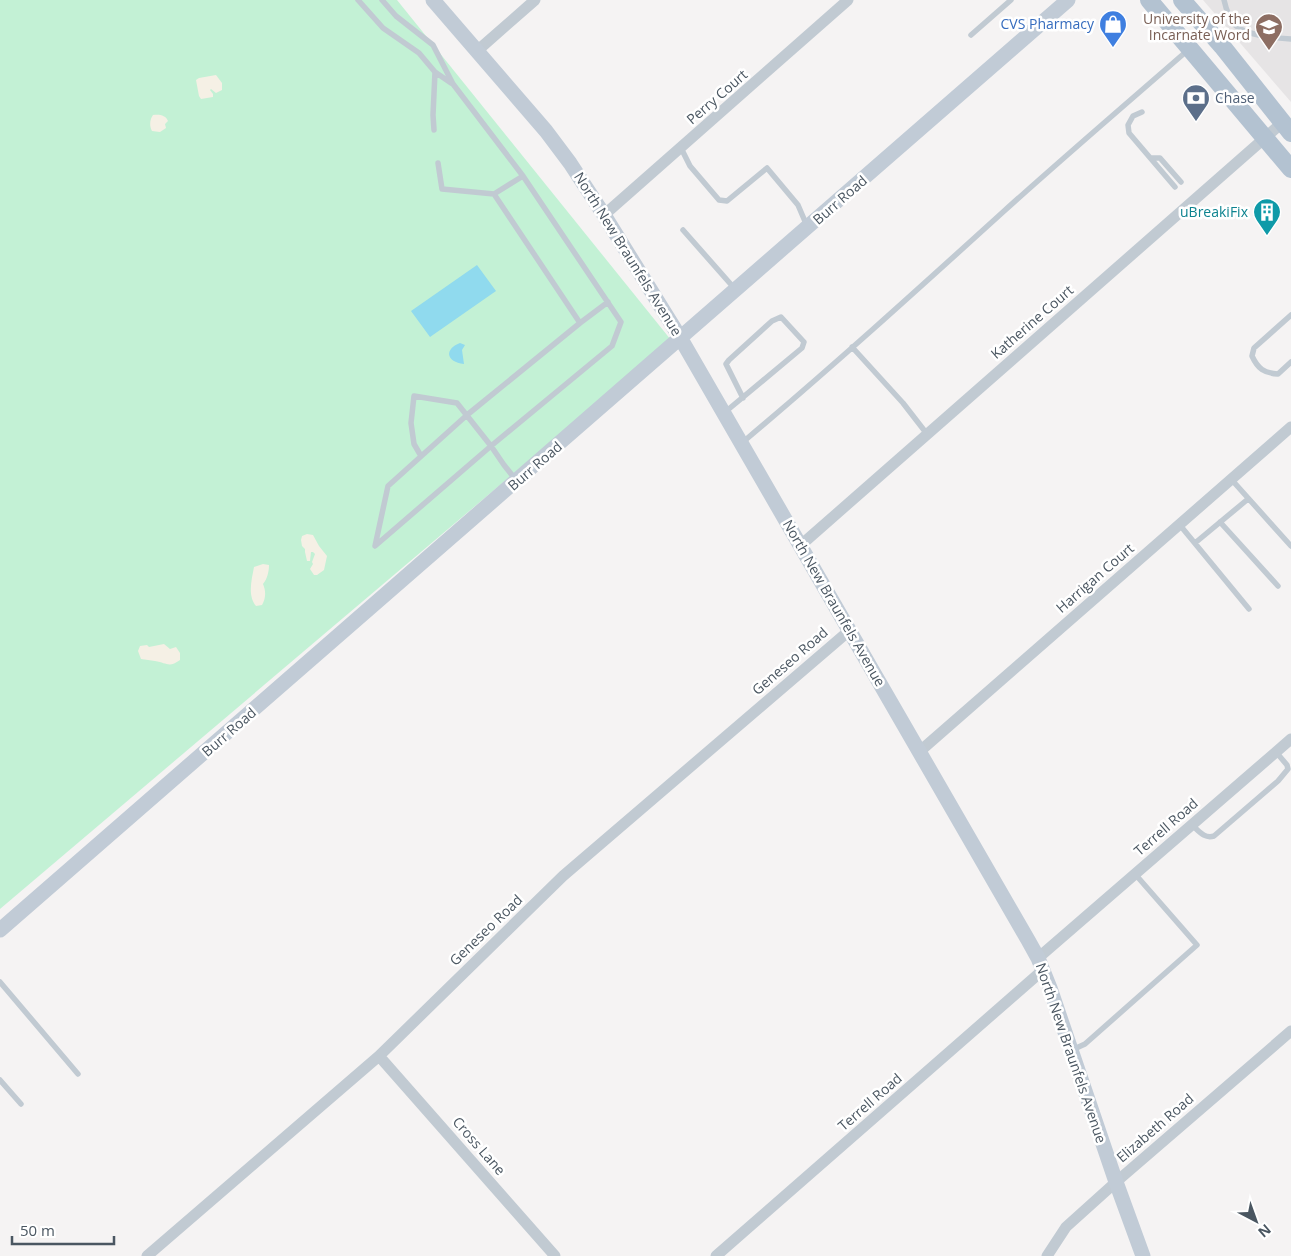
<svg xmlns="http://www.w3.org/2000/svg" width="1291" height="1256" viewBox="0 0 1291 1256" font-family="'Open Sans',sans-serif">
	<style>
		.education { fill: #e6e4e5 }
		.green { fill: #c3f1d5 }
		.sand { fill: #f5f0e5 }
		.water { fill: #90daee }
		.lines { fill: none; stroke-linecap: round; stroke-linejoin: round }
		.lane { stroke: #c1cad2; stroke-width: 5.5 }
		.street { stroke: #c1cad2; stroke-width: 11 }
		.secondary { stroke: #c1cbd6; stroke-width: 15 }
		.primary { stroke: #b3c2d1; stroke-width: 18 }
		.labels { text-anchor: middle; stroke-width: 5; stroke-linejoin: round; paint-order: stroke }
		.education-label { font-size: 14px; fill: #785e54; stroke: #fff; text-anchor: end }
		.shop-label { font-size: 14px; fill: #366cbe; stroke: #fff; text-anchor: end }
		.street-label { font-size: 14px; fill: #4a5661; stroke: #fff }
		.service-label { font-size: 14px; fill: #4e5e75; stroke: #fff; text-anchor: start }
		.culture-label { font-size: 14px; fill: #0d838f; stroke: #fff; text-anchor: end }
	</style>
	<rect width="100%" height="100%" fill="#f5f3f3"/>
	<path class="education" d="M 1203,0 L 1291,0 L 1291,102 Z"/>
	<path class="green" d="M 0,0 L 397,0 L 671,340 L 0,909 Z"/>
	<path class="sand" d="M 216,75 L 222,83 L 222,90 L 216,93 L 211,89 L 210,90 L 213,94 L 213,97 L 201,99 L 199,96 L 196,80 L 199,78 Z
		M 153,115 C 159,114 166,115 168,121 L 165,124 L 166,128 L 160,132 L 152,131 C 149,126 150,119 153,115 Z
		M 307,534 L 313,535 L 319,546 L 327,556 L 324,570 L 317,575 L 314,575 L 310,569 L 313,564 L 312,562 L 315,554 L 313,552 L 311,552 L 310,561 L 307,561 L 305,552 L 305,549 L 302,546 L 301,540 L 302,536 Z
		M 263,564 L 269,565 C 269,572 267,579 263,584 C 266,591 266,598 262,605 L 256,606 C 247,595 252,579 254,567 Z
		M 164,644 L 170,649 L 176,647 L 180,653 L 180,660 C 169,668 167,663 155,661 C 150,660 146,660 141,659 L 138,651 L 140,646 L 147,645 L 149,647 Z"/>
	<path class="water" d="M 477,265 L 496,291 L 430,337 L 411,311 Z
		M 460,343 L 465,345 L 462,350 L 464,364 C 446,362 444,349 460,343 Z"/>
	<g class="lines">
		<path class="lane" d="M 358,0 L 383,28 L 419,53 L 435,72 L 451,83
			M 382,0 L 396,16 L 433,45 L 453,84 L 523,176 L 621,322 L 612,346 L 491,446 L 375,546 L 388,486 L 467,415 L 580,323 L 494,194
			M 1224,0 C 1226,9 1229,18 1235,25 C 1246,36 1276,38 1291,39
			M 971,35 L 1011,0
			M 1142,112 L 1133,116 L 1128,125 L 1129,133 L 1175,187
			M 434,130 L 433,115 L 435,72
			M 681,148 L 690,166 L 719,200 L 727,201 L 767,168 L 798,205 L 807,226
			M 1151,158 L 1160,158 L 1181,182
			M 438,163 L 442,189 L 494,194 L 523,176
			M 683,230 L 735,289
			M 1291,315 L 1254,348 L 1252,356 C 1258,369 1264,373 1278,374 L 1291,362
			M 580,323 L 608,302
			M 852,347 L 903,403 L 927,434
			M 724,413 L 802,348 L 804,342 L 781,317 L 772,321 L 729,360 L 726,364 L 743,398
			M 743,442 C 831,368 917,290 1003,212 C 1064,157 1126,104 1188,50
			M 421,456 L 414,444 L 411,423 L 414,396 L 457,403 L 491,446 L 504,465 L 516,480
			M 1231,479 L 1291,546
			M 1220,522 L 1278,586
			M 1179,524 L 1249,609
			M 1195,543 L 1248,499
			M 1192,825 C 1199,831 1204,839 1214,836 L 1278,781 L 1288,769 L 1287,765 L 1276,752
			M 0,982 L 78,1074
			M 1072,1050 L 1085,1044 L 1197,945 L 1135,874
			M 0,1080 L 21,1104"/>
		<path class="street" d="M 477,51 L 535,0
			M 604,215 L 848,0
			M 801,545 L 1283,122
			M 919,752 L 1291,427
			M 1038,958 L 1291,739
			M 379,1056 L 555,1256
			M 147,1256 L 379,1056 L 563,876 L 850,630
			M 716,1256 L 1043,970
			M 1047,1256 L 1066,1227 L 1116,1182 L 1291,1031"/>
		<path class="secondary" d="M 433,0 L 546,131 L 570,163 L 604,215 L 681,339 L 1028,940 L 1038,958 L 1050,988 L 1116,1182 L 1143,1256
			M 0,930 C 357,621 713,311 1068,0"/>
		<path class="primary" d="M 1149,0 L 1291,169
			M 1182,0 L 1222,46 L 1291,133"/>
	</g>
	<defs>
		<g id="shop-pin" transform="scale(1.4375)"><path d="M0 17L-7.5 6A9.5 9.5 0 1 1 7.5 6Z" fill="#3f7fe0" stroke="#fff"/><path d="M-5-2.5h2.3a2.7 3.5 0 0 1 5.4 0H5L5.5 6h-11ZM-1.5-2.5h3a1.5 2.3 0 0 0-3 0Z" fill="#fff"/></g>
		<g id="university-pin" transform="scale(1.4375)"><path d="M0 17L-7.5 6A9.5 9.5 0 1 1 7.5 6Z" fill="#8d6e63" stroke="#fff"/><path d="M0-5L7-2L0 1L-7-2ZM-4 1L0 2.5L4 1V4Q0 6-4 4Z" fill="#fff"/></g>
		<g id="bank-pin" transform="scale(1.4375)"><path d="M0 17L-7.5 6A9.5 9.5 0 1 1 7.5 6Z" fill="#5c6f8a" stroke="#fff"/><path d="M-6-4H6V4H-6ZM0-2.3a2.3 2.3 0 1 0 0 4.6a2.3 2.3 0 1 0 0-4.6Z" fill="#fff"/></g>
		<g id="building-pin" transform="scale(1.4375)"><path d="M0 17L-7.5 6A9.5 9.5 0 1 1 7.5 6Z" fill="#0f9aa8" stroke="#fff"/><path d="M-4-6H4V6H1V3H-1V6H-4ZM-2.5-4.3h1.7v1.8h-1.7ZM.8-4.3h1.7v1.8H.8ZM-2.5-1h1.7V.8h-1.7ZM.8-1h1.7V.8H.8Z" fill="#fff"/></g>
	</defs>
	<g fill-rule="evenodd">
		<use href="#shop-pin" x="1113" y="24"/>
		<use href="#university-pin" x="1269" y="27"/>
		<use href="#bank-pin" x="1196" y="98"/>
		<use href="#building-pin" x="1267" y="212"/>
	</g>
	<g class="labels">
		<g class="education-label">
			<text x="1250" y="24">University of the<tspan x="1250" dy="16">Incarnate Word</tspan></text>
		</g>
		<g class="shop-label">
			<text x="1094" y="29">CVS Pharmacy</text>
		</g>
		<g class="street-label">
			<text transform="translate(717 97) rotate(-41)" y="5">Perry Court</text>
			<text transform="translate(840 200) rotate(-41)" y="5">Burr Road</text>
			<text transform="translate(628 254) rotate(58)" y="5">North New Braunfels Avenue</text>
			<text transform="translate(1032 322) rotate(-41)" y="5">Katherine Court</text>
			<text transform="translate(535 466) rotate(-41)" y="5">Burr Road</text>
			<text transform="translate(1095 578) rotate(-41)" y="5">Harrigan Court</text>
			<text transform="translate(834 603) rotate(60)" y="5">North New Braunfels Avenue</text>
			<text transform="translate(790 661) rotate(-41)" y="5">Geneseo Road</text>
			<text transform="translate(229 732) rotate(-41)" y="5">Burr Road</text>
			<text transform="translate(1166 827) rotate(-41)" y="5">Terrell Road</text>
			<text transform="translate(486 930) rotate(-44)" y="5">Geneseo Road</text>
			<text transform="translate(1071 1053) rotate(71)" y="5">North New Braunfels Avenue</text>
			<text transform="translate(870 1102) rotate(-41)" y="5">Terrell Road</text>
			<text transform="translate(1155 1128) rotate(-41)" y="5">Elizabeth Road</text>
			<text transform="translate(479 1146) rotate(49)" y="5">Cross Lane</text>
		</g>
		<g class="service-label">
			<text x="1215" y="103">Chase</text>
		</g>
		<g class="culture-label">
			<text x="1248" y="217">uBreakiFix</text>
		</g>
	</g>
	<g transform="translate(1256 1221) rotate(139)" stroke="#ffffff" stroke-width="4" paint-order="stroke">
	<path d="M0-4L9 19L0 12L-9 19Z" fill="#4a5661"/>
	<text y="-8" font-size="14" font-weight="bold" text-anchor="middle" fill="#4a5661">N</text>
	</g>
	<path d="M12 1236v8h102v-8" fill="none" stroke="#4a5661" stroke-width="2.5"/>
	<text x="20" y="1236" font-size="15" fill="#4a5661" stroke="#ffffff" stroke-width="4" paint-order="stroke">50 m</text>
</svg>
